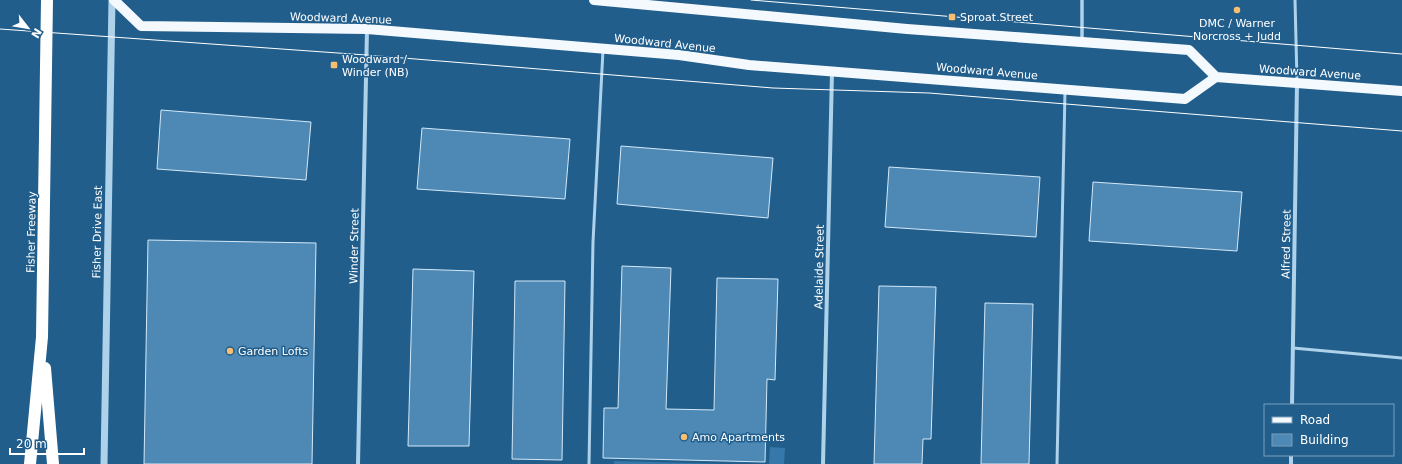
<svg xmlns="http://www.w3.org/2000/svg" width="1402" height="464" viewBox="0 0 1402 464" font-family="'DejaVu Sans',sans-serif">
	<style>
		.green { fill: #3578a9 }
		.building { fill: #4e89b5; stroke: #d4e9f8 }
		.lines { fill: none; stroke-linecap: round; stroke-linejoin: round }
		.service { stroke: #afd2eb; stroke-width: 3 }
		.pedestrian { stroke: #afd2eb; stroke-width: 3.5 }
		.minor { stroke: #afd2eb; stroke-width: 4 }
		.tertiary { stroke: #afd2eb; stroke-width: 7 }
		.primary { stroke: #f4f9fe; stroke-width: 10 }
		.motorway { stroke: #fff; stroke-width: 12 }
		.tram { stroke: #fff; stroke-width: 1 }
		.poi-dot { fill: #f8bf70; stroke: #215e8c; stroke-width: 1.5 }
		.labels { text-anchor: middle; stroke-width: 3; stroke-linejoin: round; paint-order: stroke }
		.poi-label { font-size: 11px; fill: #fff; stroke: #215e8c; text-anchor: start }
		.street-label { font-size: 11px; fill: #fff; stroke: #215e8c }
	</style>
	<rect width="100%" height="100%" fill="#215e8c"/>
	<path class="green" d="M 770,447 L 785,448 L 784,464 L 769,464 Z
		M 614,461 L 724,464 L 614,464 Z"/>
	<path class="building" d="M 161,110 L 311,122 L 306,180 L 157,169 Z
		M 422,128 L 570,139 L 565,199 L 417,189 Z
		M 621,146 L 773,158 L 768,218 L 617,204 Z
		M 889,167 L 1040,177 L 1036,237 L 885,227 Z
		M 1093,182 L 1242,192 L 1237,251 L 1089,241 Z
		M 148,240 L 316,243 L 312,464 L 144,464 Z
		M 622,266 L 671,268 L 666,409 L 714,410 L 717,278 L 778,279 L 775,380 L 767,379 L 765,462 L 603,458 L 604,408 L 618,408 Z
		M 413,269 L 474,271 L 469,446 L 408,446 Z
		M 515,281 L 565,281 L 562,460 L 512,459 Z
		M 879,286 L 936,287 L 931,439 L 923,439 L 922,464 L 874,464 Z
		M 985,303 L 1033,304 L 1029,464 L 981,464 Z"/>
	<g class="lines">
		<path class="service" d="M 1295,0 L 1297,81
			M 1293,348 L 1402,358
			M 589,464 L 593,242 L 603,50
			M 1057,464 L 1065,91"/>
		<path class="pedestrian" d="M 1082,41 L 1082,0"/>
		<path class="minor" d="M 1292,405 L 1297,83
			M 358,464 L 367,29
			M 823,464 L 832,72
			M 1291,464 L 1291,455"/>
		<path class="tertiary" d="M 104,464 L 112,0"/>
		<path class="primary" d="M 114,0 L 141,26 L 367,29 L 679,55 L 749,65 L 1185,99 L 1216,77 L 1402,91
			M 594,0 L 907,29 L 1189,50 L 1216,77"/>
		<path class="motorway" d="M 45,368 L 53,464
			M 30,464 L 42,337 L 47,0"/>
		<path class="tram" d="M 751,0 L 1402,54
			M 0,29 L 366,55 L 773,88 L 929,93 L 1402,131"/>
	</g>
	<g class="poi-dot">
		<circle cx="1237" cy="10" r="4"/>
		<rect x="948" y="13" width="8" height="8" rx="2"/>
		<rect x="330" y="61" width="8" height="8" rx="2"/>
		<circle cx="230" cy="351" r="4"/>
		<circle cx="684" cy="437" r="4"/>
	</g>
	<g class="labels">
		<g class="poi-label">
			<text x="960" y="21">Sproat Street</text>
			<text x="1237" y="27" text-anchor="middle">DMC / Warner<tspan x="1237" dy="13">Norcross + Judd</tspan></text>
			<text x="342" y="63">Woodward /<tspan x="342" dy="13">Winder (NB)</tspan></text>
			<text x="238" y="355">Garden Lofts</text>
			<text x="692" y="441">Amo Apartments</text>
		</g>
		<g class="street-label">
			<text transform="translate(341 18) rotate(2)" y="4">Woodward Avenue</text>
			<text transform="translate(665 43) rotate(6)" y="4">Woodward Avenue</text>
			<text transform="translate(987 71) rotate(5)" y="4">Woodward Avenue</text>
			<text transform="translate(1310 72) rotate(4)" y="4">Woodward Avenue</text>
			<text transform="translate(31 232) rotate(-89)" y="4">Fisher Freeway</text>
			<text transform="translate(97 232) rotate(-89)" y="4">Fisher Drive East</text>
			<text transform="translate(1286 244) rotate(-89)" y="4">Alfred Street</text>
			<text transform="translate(354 246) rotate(-89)" y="4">Winder Street</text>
			<text transform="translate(819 267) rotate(-89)" y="4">Adelaide Street</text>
		</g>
	</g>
	<rect x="1264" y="404" width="130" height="52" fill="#215e8c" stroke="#7a9eba"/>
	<rect x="1272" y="417" width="20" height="6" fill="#f4f9fe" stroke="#7a9eba"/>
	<text x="1300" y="424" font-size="12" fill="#ffffff">Road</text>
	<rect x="1272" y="434" width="20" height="12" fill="#4e89b5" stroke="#7a9eba"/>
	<text x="1300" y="444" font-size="12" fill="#ffffff">Building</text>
	<g transform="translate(28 28) rotate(121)" stroke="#215e8c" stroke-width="3" paint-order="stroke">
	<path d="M0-3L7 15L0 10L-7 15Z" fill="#ffffff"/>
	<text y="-6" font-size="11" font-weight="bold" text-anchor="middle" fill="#ffffff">N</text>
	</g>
	<path d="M10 448v6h74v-6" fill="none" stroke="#ffffff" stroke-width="2"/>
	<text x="16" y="448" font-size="12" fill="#ffffff" stroke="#215e8c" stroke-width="3" paint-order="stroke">20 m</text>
</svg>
